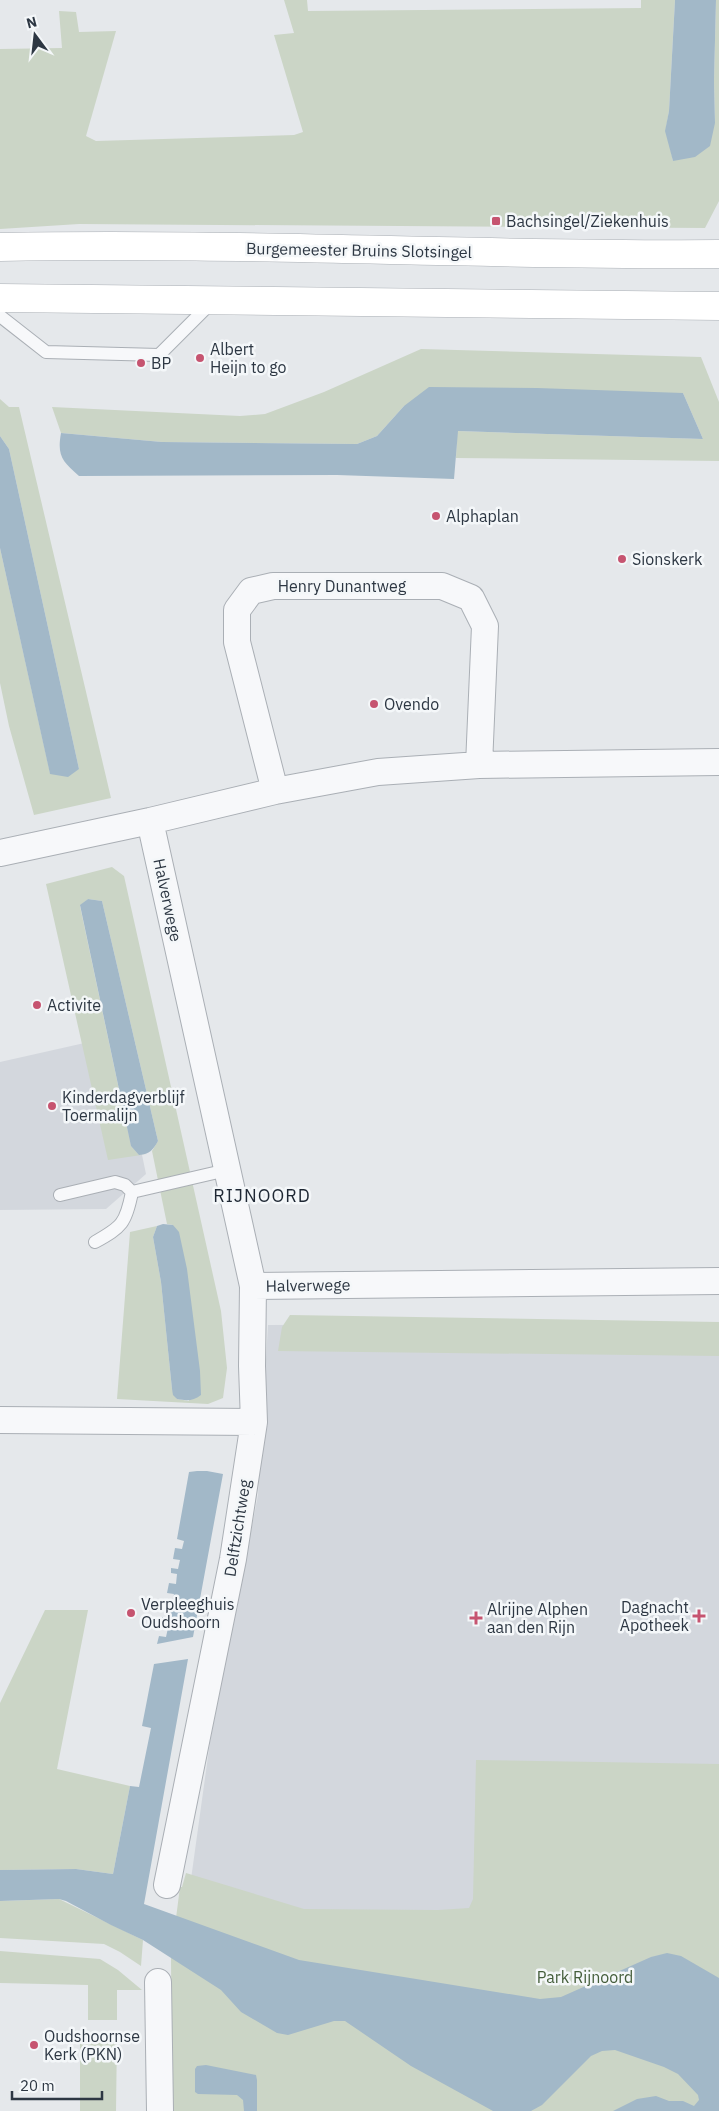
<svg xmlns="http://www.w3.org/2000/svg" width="719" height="2111" viewBox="0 0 719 2111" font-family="'IBM Plex Sans',sans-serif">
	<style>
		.built { fill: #d3d7dd }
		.green { fill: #cbd5c6 }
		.water { fill: #a2b8c8 }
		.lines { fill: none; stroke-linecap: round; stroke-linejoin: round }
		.service-casing { stroke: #aaafb5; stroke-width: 14 }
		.minor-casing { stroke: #aaafb5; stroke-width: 28 }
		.secondary-casing { stroke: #aaafb5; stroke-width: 29 }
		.service { stroke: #f7f8fa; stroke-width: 12 }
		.minor { stroke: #f7f8fa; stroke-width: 26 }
		.secondary { stroke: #fff; stroke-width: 28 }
		.poi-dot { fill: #c65470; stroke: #f4f7f9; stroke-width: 2 }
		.labels { text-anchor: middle; stroke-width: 5; stroke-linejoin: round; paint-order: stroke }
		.poi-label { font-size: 16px; fill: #2d3743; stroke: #f4f7f9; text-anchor: start }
		.street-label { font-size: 16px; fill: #2d3743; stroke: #f4f7f9 }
		.park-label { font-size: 16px; fill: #455e3b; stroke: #f4f7f9 }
		.neighbourhood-label { font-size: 18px; letter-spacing: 1px; fill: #1f2834; stroke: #f4f7f9 }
	</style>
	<rect width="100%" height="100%" fill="#e5e8eb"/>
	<path class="built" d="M 89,1042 L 141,1150 L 146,1174 L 106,1209 L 0,1210 L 0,1062 Z
		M 719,1323 L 719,1957 L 187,1908 L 210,1742 L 258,1495 L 268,1325 Z"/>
	<path class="green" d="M 284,0 L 307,0 L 308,11 L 641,8 L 641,0 L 675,0 L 669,111 L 666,128 L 673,161 L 715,123 L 714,81 L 716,0 L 719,0 L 719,201 L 705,228 L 79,224 L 0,229 L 0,49 L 62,48 L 59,11 L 76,12 L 79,32 L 116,31 L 86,136 L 96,141 L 294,135 L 303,132 L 274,35 L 294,33 Z
		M 421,349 L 701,357 L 719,402 L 719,461 L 456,458 L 457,431 L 703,439 L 683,393 L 404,406 L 377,436 L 357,444 L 162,442 L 61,433 L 52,407 L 240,416 L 265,414 L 324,392 Z
		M 0,399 L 9,407 L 19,407 L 111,798 L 34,815 L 9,726 L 0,683 L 0,548 L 50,773 L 79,769 L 9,449 L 0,436 Z
		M 112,867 L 124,876 L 221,1311 L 227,1368 L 223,1398 L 208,1404 L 117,1399 L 130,1232 L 157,1226 L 153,1237 L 161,1282 L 172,1389 L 177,1399 L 189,1401 L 173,1225 L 167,1224 L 152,1151 L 158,1141 L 102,901 L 88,899 L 80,906 L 131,1146 L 139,1155 L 148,1154 L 108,1160 L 46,884 Z
		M 290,1315 L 719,1322 L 719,1356 L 278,1351 L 282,1327 Z
		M 45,1610 L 88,1610 L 57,1769 L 130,1786 L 113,1874 L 76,1869 L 0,1870 L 0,1703 Z
		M 476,1760 L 719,1764 L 719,2111 L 172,2111 L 171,1957 L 180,1887 L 182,1887 L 186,1873 L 304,1909 L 438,1910 L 469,1908 L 473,1899 Z
		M 59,1899 L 143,1940 L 141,1966 L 120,1952 L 104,1944 L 0,1938 L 0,1901 Z
		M 0,1951 L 100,1959 L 118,1970 L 142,1990 L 117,1990 L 117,2020 L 88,2020 L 88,1985 L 0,1983 Z
		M 80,2035 L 117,2035 L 116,2111 L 80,2111 Z"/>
	<path class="water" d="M 675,0 L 716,0 L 714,81 L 715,123 L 710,146 L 695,157 L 673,161 L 665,131 L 669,111 Z
		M 429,387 L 537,388 L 683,393 L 703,439 L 458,431 L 454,479 L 337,475 L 79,476 C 62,461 57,456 61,433 L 162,442 L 357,444 L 377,436 L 404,406 Z
		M 0,436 L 9,449 L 79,769 L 68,777 L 50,774 L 0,548 Z
		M 88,899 L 102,901 L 158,1141 C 153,1150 150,1154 139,1155 L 131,1146 L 80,905 Z
		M 163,1224 L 173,1225 L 179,1232 L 187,1269 L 200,1371 L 201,1395 C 193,1401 187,1401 177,1399 L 173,1395 L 172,1389 L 161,1282 L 153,1237 L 157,1226 Z
		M 197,1471 L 207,1471 L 223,1474 L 193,1637 L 157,1644 L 159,1636 L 166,1637 L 168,1628 L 161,1626 L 162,1617 L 170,1618 L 171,1609 L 164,1607 L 165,1602 L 172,1603 L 174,1594 L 167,1593 L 169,1583 L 176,1584 L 177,1574 L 171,1573 L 171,1568 L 178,1569 L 180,1560 L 173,1559 L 175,1548 L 182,1549 L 184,1541 L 177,1539 L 189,1472 Z
		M 188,1659 L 144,1904 L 299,1960 L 540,1999 L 561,1997 L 651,1957 L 667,1953 L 681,1956 L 719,1978 L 719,2111 L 613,2111 L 637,2099 L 656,2096 L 669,2101 L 683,2101 L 694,2106 L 699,2100 L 698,2095 L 678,2074 L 664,2067 L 615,2050 L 602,2051 L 591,2056 L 542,2105 L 531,2111 L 493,2111 L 411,2066 L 345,2021 L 334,2021 L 288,2035 L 277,2033 L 241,2012 L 221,1990 L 143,1940 L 111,1925 L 66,1901 L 59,1899 L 0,1901 L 0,1870 L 76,1869 L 113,1874 L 130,1786 L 139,1787 L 151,1728 L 142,1726 L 154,1664 Z
		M 206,2065 L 256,2075 L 257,2080 L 257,2111 L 244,2111 L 243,2100 L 237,2095 L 198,2094 L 195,2092 L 195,2069 L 197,2066 Z"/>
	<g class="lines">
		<g class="service-casing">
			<path id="service" d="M 0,316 L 46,352 L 159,355 L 211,303
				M 132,1192 L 227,1170
				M 60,1195 L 115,1182 L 125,1185 L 132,1192 C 126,1223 122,1227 95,1242"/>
		</g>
		<g class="minor-casing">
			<path id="minor" d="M 275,791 L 237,642 L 237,610 L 251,591 L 273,586 L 442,586 L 471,598 L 485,626 L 479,765
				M 150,821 L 253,1286 L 719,1281
				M 0,853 L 150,821 L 275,791 L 378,772 L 479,765 L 719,762
				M 0,1420 L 254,1422
				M 167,1885 L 233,1559 L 254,1422 L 252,1366 L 253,1286
				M 158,1982 L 160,2111"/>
		</g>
		<g class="secondary-casing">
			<path id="secondary" d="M 0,247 C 240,242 479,256 719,254
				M 0,298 L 719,306"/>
		</g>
		<use href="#service" class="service"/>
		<use href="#minor" class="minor"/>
		<use href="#secondary" class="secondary"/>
	</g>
	<g class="poi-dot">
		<rect x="491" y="216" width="10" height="10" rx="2.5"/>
		<circle cx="200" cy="358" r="5"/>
		<circle cx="141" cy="363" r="5"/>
		<circle cx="436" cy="516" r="5"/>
		<circle cx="622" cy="559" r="5"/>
		<circle cx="374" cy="704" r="5"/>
		<circle cx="37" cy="1005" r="5"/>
		<circle cx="52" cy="1106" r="5"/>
		<circle cx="131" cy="1613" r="5"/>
		<path d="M696.5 1608.5h5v5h5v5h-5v5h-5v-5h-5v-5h5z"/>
		<path d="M473.5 1610.5h5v5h5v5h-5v5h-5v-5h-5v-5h5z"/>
		<circle cx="34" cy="2045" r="5"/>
	</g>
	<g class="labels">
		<g class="poi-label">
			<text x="506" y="227">Bachsingel/Ziekenhuis</text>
			<text x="210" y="355">Albert<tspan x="210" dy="18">Heijn to go</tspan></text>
			<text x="151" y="369">BP</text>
			<text x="446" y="522">Alphaplan</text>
			<text x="632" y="565">Sionskerk</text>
			<text x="384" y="710">Ovendo</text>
			<text x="47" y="1011">Activite</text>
			<text x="62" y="1103">Kinderdagverblijf<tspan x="62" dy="18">Toermalijn</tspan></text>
			<text x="141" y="1610">Verpleeghuis<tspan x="141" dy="18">Oudshoorn</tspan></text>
			<text x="689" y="1613" text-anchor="end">Dagnacht<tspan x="689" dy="18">Apotheek</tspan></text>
			<text x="487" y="1615">Alrijne Alphen<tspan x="487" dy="18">aan den Rijn</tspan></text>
			<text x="44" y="2042">Oudshoornse<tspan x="44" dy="18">Kerk (PKN)</tspan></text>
		</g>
		<g class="street-label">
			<text transform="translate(359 250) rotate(1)" y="6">Burgemeester Bruins Slotsingel</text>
			<text x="342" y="592">Henry Dunantweg</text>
			<text transform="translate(168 900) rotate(78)" y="6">Halverwege</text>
			<text transform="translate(308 1285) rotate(-1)" y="6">Halverwege</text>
			<text transform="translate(237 1528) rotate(-81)" y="6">Delftzichtweg</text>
		</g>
		<g class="park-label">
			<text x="585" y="1983">Park Rijnoord</text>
		</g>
		<g class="neighbourhood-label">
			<text x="262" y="1202">RIJNOORD</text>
		</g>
	</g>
	<g transform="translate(35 35) rotate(345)" stroke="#f4f7f9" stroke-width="4" paint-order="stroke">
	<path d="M0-4L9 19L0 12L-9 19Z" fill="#2d3743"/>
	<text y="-8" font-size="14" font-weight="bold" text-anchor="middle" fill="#2d3743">N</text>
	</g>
	<path d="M12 2091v8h90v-8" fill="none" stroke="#2d3743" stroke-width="2.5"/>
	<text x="20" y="2091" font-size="15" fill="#2d3743" stroke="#f4f7f9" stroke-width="4" paint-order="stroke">20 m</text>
</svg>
